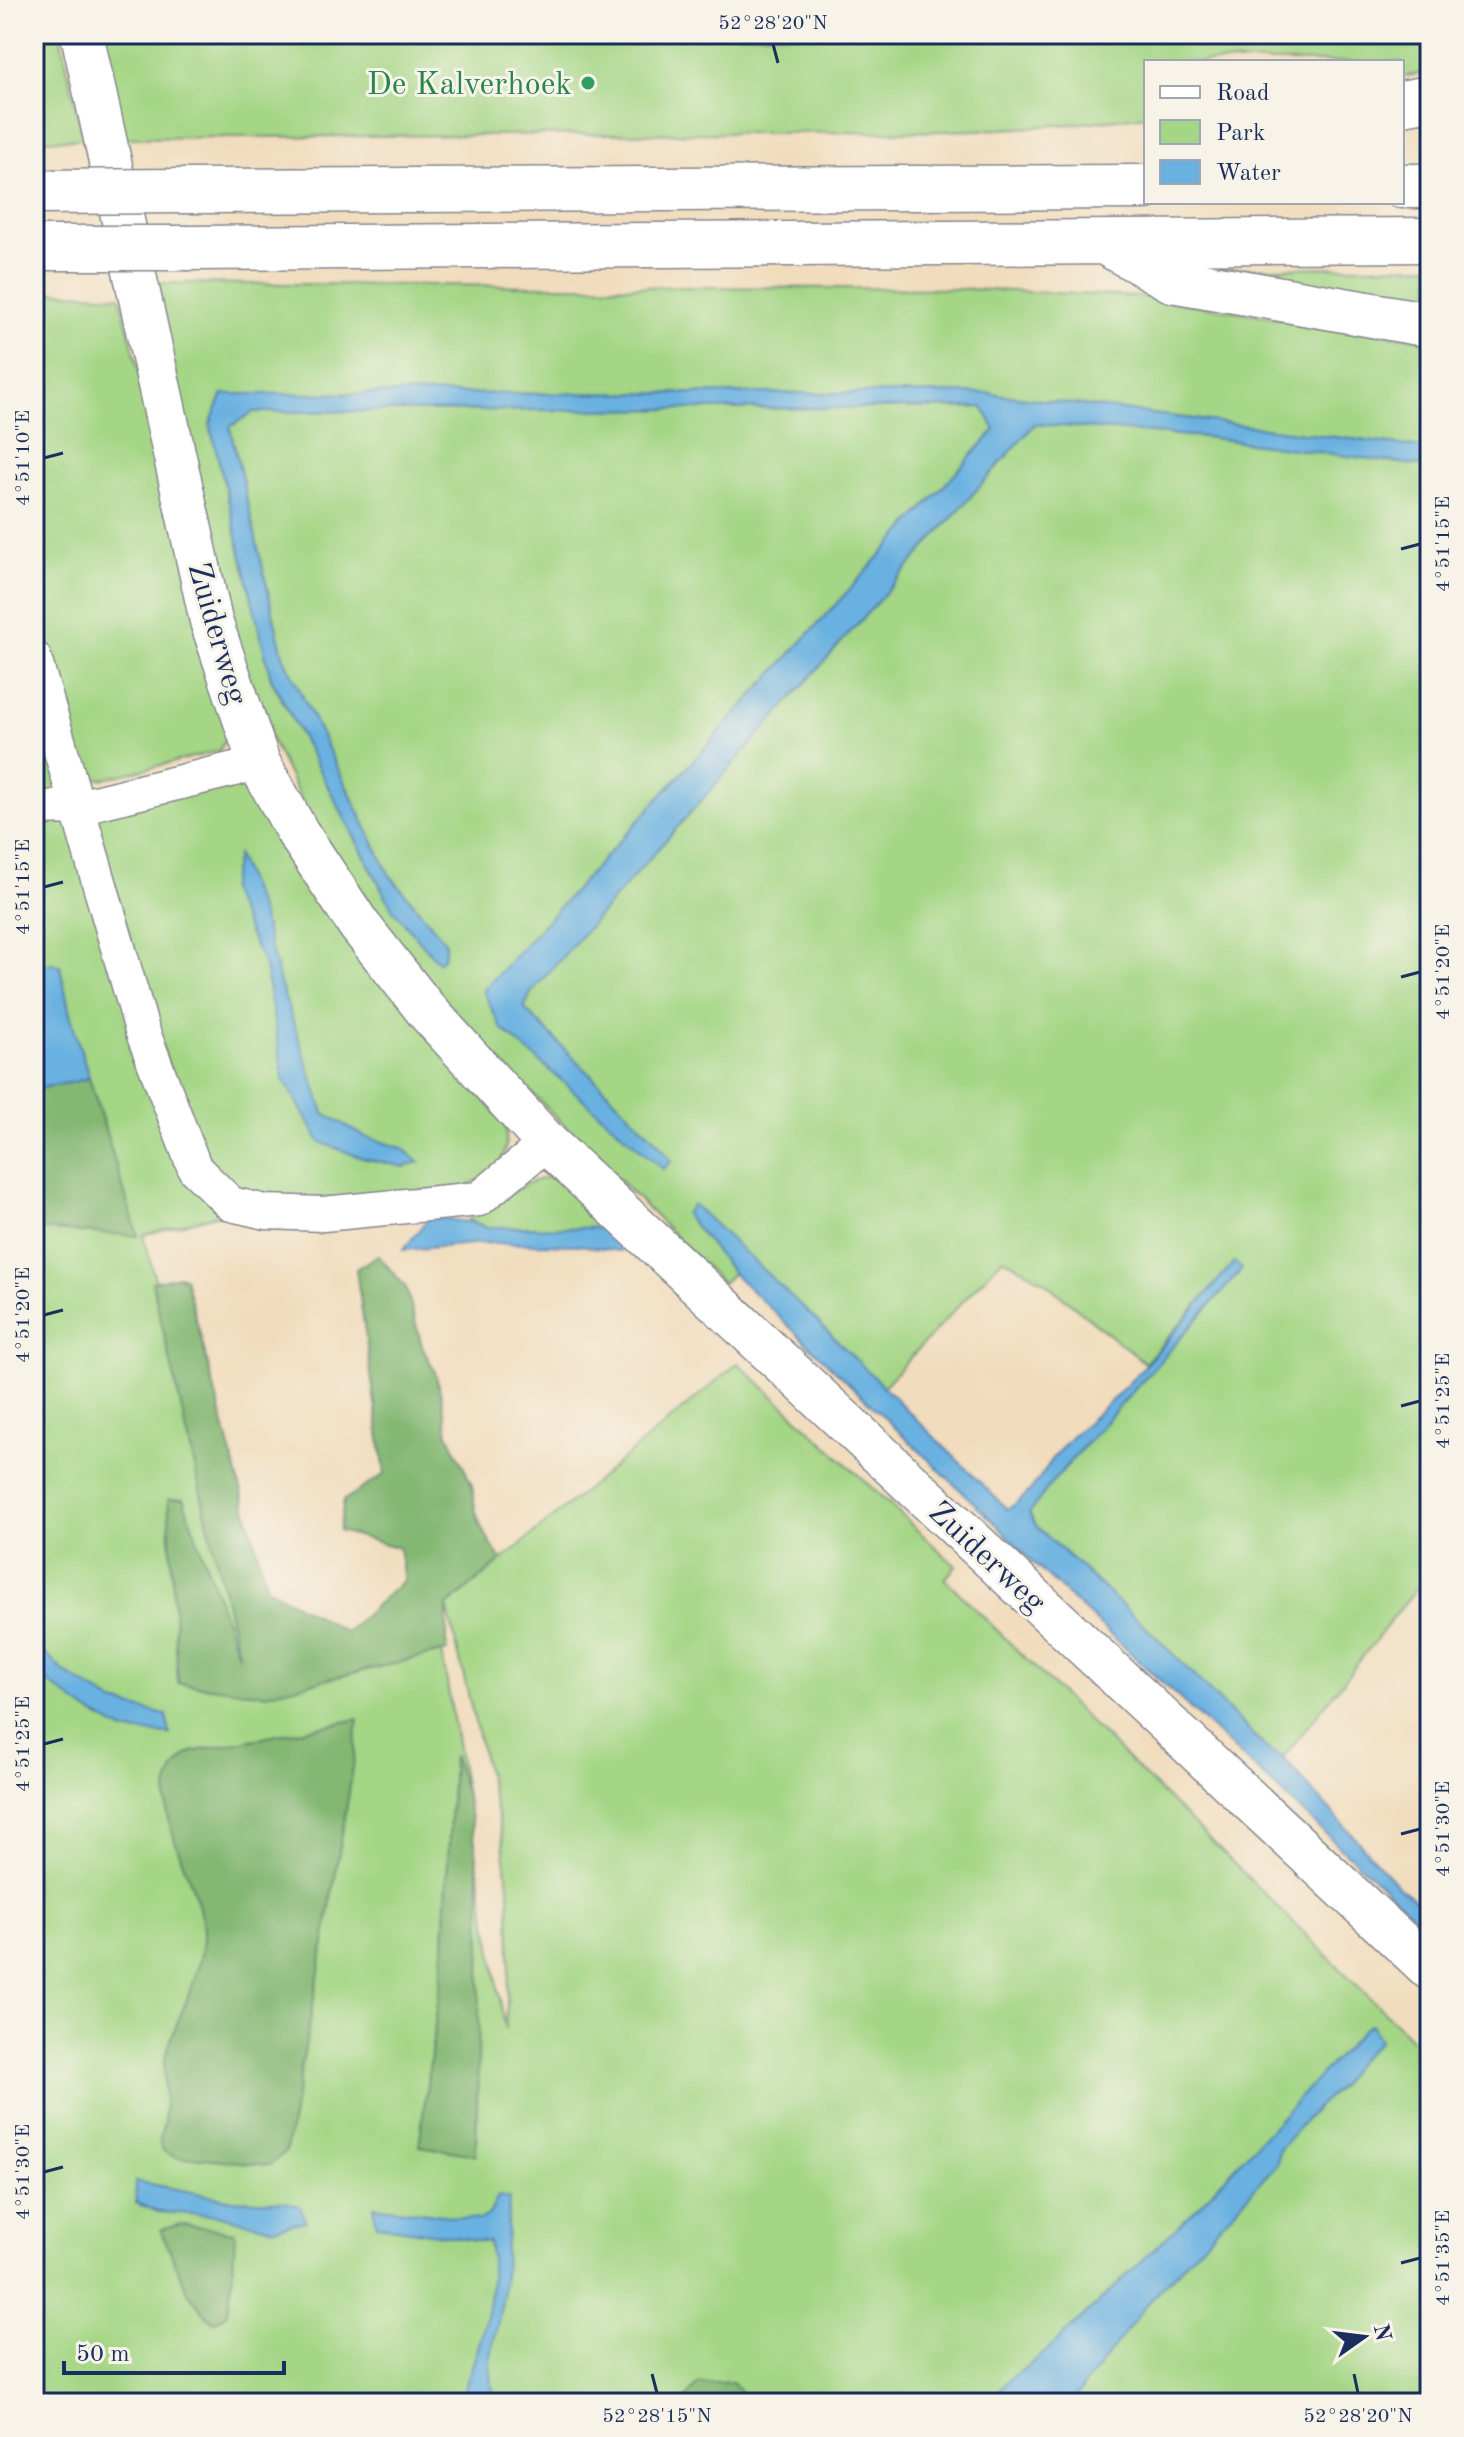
<svg xmlns="http://www.w3.org/2000/svg" width="1464" height="2437" viewBox="0 0 1464 2437" font-family="'Old Standard TT',serif">
	<style>
		.green { fill: #a4d685; stroke: #608272; stroke-width: 2 }
		.forest { fill: #83b772; stroke: #4f7368; stroke-width: 2 }
		.water { fill: #69b1e1; stroke: #4270a0; stroke-width: 2 }
		.lines { fill: none; stroke-linecap: round; stroke-linejoin: round }
		.minor-casing { stroke: #86868e; stroke-width: 37 }
		.tertiary-casing { stroke: #86868e; stroke-width: 45 }
		.motorway-casing { stroke: #86868e; stroke-width: 47 }
		.minor { stroke: #fff; stroke-width: 34 }
		.tertiary { stroke: #fff; stroke-width: 42 }
		.motorway { stroke: #fff; stroke-width: 44 }
		.motorway-bridge-casing { stroke: #86868e; stroke-width: 47; stroke-linecap: butt }
		.motorway-bridge { stroke: #fff; stroke-width: 44 }
		.ticks { fill: none; stroke: #1b2f5e; stroke-width: 3 }
		.leisure-dot { fill: #2e9e5b; stroke: #f7f3e8; stroke-width: 3 }
		.labels { text-anchor: middle; stroke-width: 6; stroke-linejoin: round; paint-order: stroke }
		.leisure-label { font-size: 32px; fill: #27864d; stroke: #f7f3e8; text-anchor: end }
		.street-label { font-size: 32px; fill: #1b2f5e; stroke: #f7f3e8 }
		.neatline { fill: none; stroke: #1b2f5e; stroke-width: 3 }
		.ticks-label { font-size: 20px; text-anchor: middle; fill: #1b2f5e }
	</style>
	<rect width="100%" height="100%" fill="#f7f3e8"/>
	<filter id="ink" filterUnits="userSpaceOnUse"><feTurbulence type="fractalNoise" baseFrequency=".0125" numOctaves="2"/><feDisplacementMap in="SourceGraphic" scale="16" xChannelSelector="R" yChannelSelector="G"/><feConvolveMatrix kernelMatrix="1 2 1 2 8 2 1 2 1" color-interpolation-filters="sRGB"/></filter>
	<filter id="wash" filterUnits="userSpaceOnUse"><feTurbulence type="fractalNoise" baseFrequency=".006" numOctaves="4" result="noise"/><feDisplacementMap in="SourceGraphic" scale="32" xChannelSelector="R" yChannelSelector="G"/><feGaussianBlur stdDeviation="1.8" result="paint"/><feColorMatrix in="noise" values="0 0 0 0 0 0 0 0 0 0 0 0 0 0 0 0 0 1.4 0 .05"/><feComposite in="paint" operator="in"/></filter>
	<g filter="url(#wash)">
		<rect width="100%" height="100%" fill="#f1ddbd"/>
		<path class="green" d="M 34,34 L 60,34 L 83,139 L 34,140 Z
			M 96,34 L 1430,34 L 1430,72 L 1402,77 L 1402,62 L 1146,62 L 1146,115 C 1013,135 876,132 741,133 C 533,136 325,137 118,138 Z
			M 1430,266 L 1430,306 L 1183,269 Z
			M 148,283 L 967,289 L 1142,297 L 1430,341 L 1430,449 L 986,393 L 224,394 L 210,424 L 271,679 L 393,910 L 446,943 L 389,874 L 283,656 L 230,427 L 252,412 L 983,407 L 995,430 L 483,991 L 672,1161 L 658,1143 L 524,1008 L 532,991 L 1035,424 L 1205,437 L 1430,467 L 1430,1571 L 1283,1758 L 1267,1749 L 1154,1635 L 1037,1527 L 1029,1513 L 1053,1481 L 1241,1270 L 1234,1263 L 1145,1363 L 1042,1280 L 1003,1258 L 883,1387 L 809,1313 L 686,1214 L 733,1273 L 722,1283 L 506,1067 L 409,962 L 307,812 L 266,729 L 234,642 Z
			M 34,291 L 120,296 L 230,732 L 219,751 L 104,779 L 94,778 L 79,765 L 34,606 Z
			M 34,700 L 223,1213 L 143,1235 L 264,1683 L 438,1629 L 505,2029 L 510,1961 L 509,1891 L 502,1835 L 447,1606 L 738,1363 L 956,1566 L 945,1579 L 1430,2057 L 1430,2403 L 34,2403 L 34,1162 L 114,1159 L 70,1014 L 60,966 L 52,963 L 34,967 Z
			M 247,782 L 251,791 L 308,882 L 505,1125 C 512,1161 492,1175 462,1188 L 277,1202 L 244,1193 L 220,1175 L 186,1126 L 96,824 L 102,808 Z
			M 548,1177 L 564,1178 L 606,1213 L 603,1229 L 486,1227 L 468,1220 L 528,1183 Z"/>
		<path class="forest" d="M 89,1078 L 138,1236 L 34,1229 L 34,1089 C 53,1085 70,1084 89,1078 Z
			M 378,1255 L 406,1288 L 422,1346 L 435,1372 L 442,1399 L 448,1434 L 472,1485 L 475,1508 L 481,1527 L 501,1561 L 447,1606 L 447,1651 L 265,1694 L 178,1683 L 168,1499 L 183,1499 L 239,1657 L 152,1282 L 178,1276 L 185,1278 L 267,1588 L 346,1632 L 404,1580 L 399,1548 L 339,1531 L 344,1500 L 385,1474 L 356,1269 Z
			M 358,1719 L 353,1768 L 322,1955 L 286,2151 L 270,2165 C 248,2164 226,2160 204,2158 C 196,2157 187,2159 179,2158 C 174,2157 167,2155 163,2150 C 156,2141 163,2132 164,2122 C 167,2100 161,2077 166,2055 C 177,2016 200,1980 203,1939 C 207,1881 128,1797 191,1752 Z
			M 453,1755 C 485,1839 482,1926 479,2014 C 478,2061 477,2108 476,2155 L 419,2146 L 443,1963 Z
			M 181,2224 L 235,2232 C 234,2248 233,2302 225,2315 C 222,2319 218,2320 214,2322 L 210,2319 L 189,2294 L 161,2230 Z
			M 733,2382 L 749,2403 L 682,2403 L 698,2384 Z"/>
		<path class="water" d="M 986,393 L 1430,449 L 1430,467 L 1205,437 L 1035,424 L 532,991 L 524,1008 L 658,1143 L 672,1161 L 663,1169 L 501,1028 L 483,991 L 995,430 L 983,407 L 253,412 L 230,427 L 283,656 L 389,874 L 446,943 L 444,957 L 438,962 L 393,910 L 271,678 L 210,424 L 223,394 Z
			M 237,855 L 261,913 L 281,986 L 324,1113 L 366,1137 L 402,1148 L 419,1162 L 405,1167 L 362,1158 L 320,1142 L 284,1080 L 265,967 L 229,890 Z
			M 52,963 L 60,966 L 70,1014 L 89,1078 C 70,1084 53,1085 34,1089 L 34,967 Z
			M 693,1204 L 809,1313 L 1007,1509 C 1033,1496 1044,1467 1063,1446 C 1079,1428 1099,1413 1116,1396 C 1158,1354 1195,1307 1234,1262 L 1242,1269 L 1053,1481 L 1029,1513 L 1037,1527 L 1154,1635 L 1267,1749 L 1283,1758 L 1400,1888 L 1430,1910 L 1430,1933 L 1392,1895 L 1034,1564 L 997,1525 L 733,1273 L 685,1214 Z
			M 426,1215 C 447,1220 467,1220 487,1227 L 617,1228 L 622,1243 L 621,1251 L 579,1245 L 484,1243 L 403,1250 L 426,1221 Z
			M 34,1644 L 67,1674 L 114,1702 L 166,1715 L 170,1734 L 124,1731 L 87,1711 L 34,1672 Z
			M 1371,2024 L 1379,2041 L 1355,2064 L 1340,2086 L 1316,2108 L 1279,2150 L 1277,2164 L 1148,2303 L 1071,2403 L 987,2403 L 1008,2381 L 1043,2354 L 1096,2305 L 1194,2211 L 1366,2026 Z
			M 135,2181 L 233,2200 L 287,2202 L 300,2206 L 306,2221 L 274,2228 L 215,2215 L 158,2212 L 136,2203 Z
			M 498,2196 L 509,2198 L 502,2301 L 490,2361 L 493,2394 L 490,2403 L 459,2403 C 478,2352 498,2297 489,2242 L 376,2225 L 374,2206 L 479,2220 L 490,2213 Z"/>
	</g>
	<g filter="url(#ink)">
		<g class="lines">
			<g class="minor-casing">
				<path id="minor" d="M 34,658 L 142,1030 L 195,1169 L 231,1204 L 266,1212 L 323,1214 L 479,1199 L 547,1143
					M 34,808 L 78,807 L 259,763"/>
			</g>
			<g class="tertiary-casing">
				<path id="tertiary" d="M 82,34 L 211,621 L 259,763 L 298,833 L 359,925 L 427,1011 L 547,1143 L 1430,1969"/>
			</g>
			<g class="motorway-casing">
				<path id="motorway" d="M 1402,103 L 1430,98
					M 1402,186 L 1430,186
					M 186,191 L 1146,187
					M 1109,245 L 1172,280 L 1430,325
					M 189,248 L 1430,240"/>
			</g>
			<use href="#minor" class="minor"/>
			<use href="#tertiary" class="tertiary"/>
			<use href="#motorway" class="motorway"/>
			<g class="motorway-bridge-casing">
				<path id="motorway-bridge" d="M 34,192 L 186,191
					M 34,248 L 189,248"/>
			</g>
			<use href="#motorway-bridge" class="motorway-bridge"/>
		</g>
	</g>
	<path class="ticks" d="M 773,44 L 778,63M 44,458 L 63,453M 1401,549 L 1420,544M 44,887 L 63,882M 1401,977 L 1420,972M 44,1315 L 63,1310M 1401,1406 L 1420,1401M 44,1744 L 63,1739M 1401,1834 L 1420,1829M 44,2172 L 63,2167M 1401,2263 L 1420,2258M 652,2374 L 657,2393M 1354,2374 L 1358,2393"/>
	<circle class="leisure-dot" cx="588" cy="83" r="8"/>
	<g class="labels">
		<g class="leisure-label">
			<text x="572" y="94">De Kalverhoek</text>
		</g>
		<g class="street-label">
			<text transform="translate(219 633) rotate(74)" y="11">Zuiderweg</text>
			<text transform="translate(988 1556) rotate(43)" y="11">Zuiderweg</text>
		</g>
	</g>
	<rect width="1464" height="2437" fill="none" stroke="#f7f3e8" stroke-width="88"/>
	<rect x="1144" y="60" width="260" height="144" fill="#f7f3e8" stroke="#9fa5b1" stroke-width="2"/>
	<rect x="1160" y="86" width="40" height="12" fill="#ffffff" stroke="#9fa5b1" stroke-width="2"/>
	<text x="1216" y="100" font-size="24" fill="#1b2f5e">Road</text>
	<rect x="1160" y="120" width="40" height="24" fill="#a4d685" stroke="#9fa5b1" stroke-width="2"/>
	<text x="1216" y="140" font-size="24" fill="#1b2f5e">Park</text>
	<rect x="1160" y="160" width="40" height="24" fill="#69b1e1" stroke="#9fa5b1" stroke-width="2"/>
	<text x="1216" y="180" font-size="24" fill="#1b2f5e">Water</text>
	<g transform="translate(1364 2337) rotate(76)" stroke="#f7f3e8" stroke-width="6" paint-order="stroke">
	<path d="M0-6L14 30L0 20L-14 30Z" fill="#1b2f5e"/>
	<text y="-12" font-size="22" font-weight="bold" text-anchor="middle" fill="#1b2f5e">N</text>
	</g>
	<path d="M64 2361v12h220v-12" fill="none" stroke="#1b2f5e" stroke-width="4"/>
	<text x="76" y="2361" font-size="24" fill="#1b2f5e" stroke="#f7f3e8" stroke-width="6" paint-order="stroke">50 m</text>
	<rect x="44" y="44" width="1376" height="2349" class="neatline"/>
	<g class="ticks-label">
		<text x="773" y="29">52°28'20"N</text>
		<text transform="translate(22 458) rotate(-90)" y="7">4°51'10"E</text>
		<text transform="translate(1442 544) rotate(-90)" y="7">4°51'15"E</text>
		<text transform="translate(22 887) rotate(-90)" y="7">4°51'15"E</text>
		<text transform="translate(1442 972) rotate(-90)" y="7">4°51'20"E</text>
		<text transform="translate(22 1315) rotate(-90)" y="7">4°51'20"E</text>
		<text transform="translate(1442 1401) rotate(-90)" y="7">4°51'25"E</text>
		<text transform="translate(22 1744) rotate(-90)" y="7">4°51'25"E</text>
		<text transform="translate(1442 1829) rotate(-90)" y="7">4°51'30"E</text>
		<text transform="translate(22 2172) rotate(-90)" y="7">4°51'30"E</text>
		<text transform="translate(1442 2258) rotate(-90)" y="7">4°51'35"E</text>
		<text x="657" y="2422">52°28'15"N</text>
		<text x="1358" y="2422">52°28'20"N</text>
	</g>
</svg>
